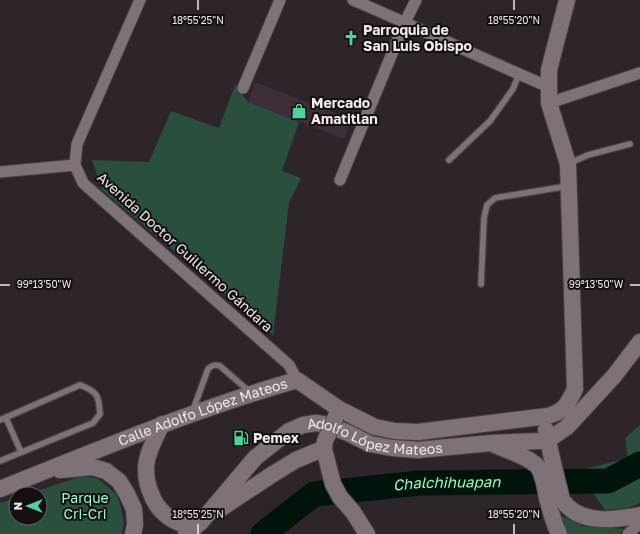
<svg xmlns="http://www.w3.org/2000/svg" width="640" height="534" viewBox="0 0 640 534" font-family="'Golos Text',sans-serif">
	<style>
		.built { fill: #3d2e39 }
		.green { fill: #2b4f3d }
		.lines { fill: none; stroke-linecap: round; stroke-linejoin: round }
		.river { stroke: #01140a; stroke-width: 25 }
		.lane-casing { stroke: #4a4247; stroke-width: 8 }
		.street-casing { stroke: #4a4247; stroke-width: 13 }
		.secondary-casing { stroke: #4a4247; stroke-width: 18 }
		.lane { stroke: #7e727a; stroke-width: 5.5 }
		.street { stroke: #7e727a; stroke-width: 11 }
		.secondary { stroke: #7e727a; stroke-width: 16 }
		.secondary-bridge-casing { stroke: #4a4247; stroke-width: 18; stroke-linecap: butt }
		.secondary-bridge { stroke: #7e727a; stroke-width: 16 }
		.ticks { fill: none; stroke: #efe8ed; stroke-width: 1.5 }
		.labels { text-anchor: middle; stroke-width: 4; stroke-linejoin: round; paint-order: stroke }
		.poi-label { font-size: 14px; font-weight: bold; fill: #efe8ed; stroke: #130f12; text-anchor: start }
		.street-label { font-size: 14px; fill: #efe8ed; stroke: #130f12 }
		.park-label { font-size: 14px; fill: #99fdcb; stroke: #130f12 }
		.water-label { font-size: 15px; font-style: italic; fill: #96f9c7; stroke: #130f12 }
		.ticks-label { font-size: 10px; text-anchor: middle; fill: #efe8ed; stroke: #130f12; stroke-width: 4; stroke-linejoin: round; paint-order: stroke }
	</style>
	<rect width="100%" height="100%" fill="#2e242b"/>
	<path class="built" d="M 255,82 L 351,119 L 344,139 L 248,102 Z"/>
	<path class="green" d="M 235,85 L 248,102 L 299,122 L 282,171 L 301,178 L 289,203 L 273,335 L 102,190 L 92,160 L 149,162 L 171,111 L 219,128 Z
		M 640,425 L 640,503 L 627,508 L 605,510 L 589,487 L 585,469 L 628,458 L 625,438 Z
		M 82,476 L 98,479 L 107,486 L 117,495 L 121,508 L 124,522 L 122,534 L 0,534 L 0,503 L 16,498 L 16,518 L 40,518 L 40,494 L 28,494 Z
		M 560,515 L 583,526 L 625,529 L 619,534 L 567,534 Z"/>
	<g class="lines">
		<path class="river" id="s1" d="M 263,534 L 314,494 L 420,483 L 608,481 L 640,464"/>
		<g class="lane-casing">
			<path id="lane" d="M 449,160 L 490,121 L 513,89 L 519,74
				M 570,163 L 588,155 L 630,144
				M 481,284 L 484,218 L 487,205 L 495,198 L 568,186
				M 193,410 L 208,369 C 212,365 215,364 220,366 L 250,392
				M 6,418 L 21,452
				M 0,420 L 80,385 C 98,392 99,396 100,414 L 93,423 L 0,461"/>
		</g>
		<g class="street-casing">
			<path id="street" d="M 140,0 L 77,144 L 75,165 L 83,183 L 289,365 L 297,380
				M 353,0 C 419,28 483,59 549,87
				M 243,88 L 280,0
				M 549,103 L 640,73
				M 0,172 L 75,165
				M 340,180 L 405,22 L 416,0
				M 628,534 L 640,523"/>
		</g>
		<g class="secondary-casing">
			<g id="secondary">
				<path d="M 162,424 C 149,450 139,467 152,496 C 156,507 166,517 177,522 C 182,525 189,526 195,527"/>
				<path d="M 546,430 C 549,448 554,466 558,484 C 560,489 560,496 563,501 C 580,525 615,520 640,515"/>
				<path d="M 325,441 L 324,449 L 333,484 L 340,497 L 353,512 L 367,534"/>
				<path d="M 495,445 C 508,451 524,455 535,464 C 544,471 545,491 548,502 C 551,512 554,524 559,534"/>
				<path d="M 60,470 L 92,467 L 106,471 L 119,481 L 127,494 L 134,509 L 135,524 L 133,534"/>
				<path id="s2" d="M 0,489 C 98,450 195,409 297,380 L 339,409 L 375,427 L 395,431 L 418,432 L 548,416 C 566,410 567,405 575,389 L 568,164 L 549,103 L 549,70 L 567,0"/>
				<path d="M 217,511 L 273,474 L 296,460 L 320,450 L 324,449"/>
				<path id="s3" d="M 186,534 L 200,523 L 255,458 L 289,431 L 303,425 L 316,423 L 328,425 L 348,433 L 370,444 L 392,448 L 418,450 L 491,443 L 540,441 L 548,440 L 567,427 L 614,376 L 640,342"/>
			</g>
		</g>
		<use href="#lane" class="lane"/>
		<use href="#street" class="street"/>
		<use href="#secondary" class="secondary"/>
		<g class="secondary-bridge-casing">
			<path id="secondary-bridge" d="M 325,441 L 336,416"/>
		</g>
		<use href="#secondary-bridge" class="secondary-bridge"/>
	</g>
	<path class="ticks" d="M 198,0 L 198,10M 514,0 L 514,10M 0,285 L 10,285M 630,285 L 640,285M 198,524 L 198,534M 514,524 L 514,534"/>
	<defs>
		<g id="church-bare" transform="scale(1.2)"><path d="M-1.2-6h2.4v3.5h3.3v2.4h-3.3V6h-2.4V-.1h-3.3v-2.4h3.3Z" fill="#4fd399" stroke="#130f12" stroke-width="2.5" paint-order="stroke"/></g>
		<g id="shop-bare" transform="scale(1.2)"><path d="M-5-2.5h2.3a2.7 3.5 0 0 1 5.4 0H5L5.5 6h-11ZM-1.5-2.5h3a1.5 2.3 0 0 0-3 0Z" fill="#4fd399" stroke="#130f12" stroke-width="2.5" paint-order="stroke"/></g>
		<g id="fuel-bare" transform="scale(1.2)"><path d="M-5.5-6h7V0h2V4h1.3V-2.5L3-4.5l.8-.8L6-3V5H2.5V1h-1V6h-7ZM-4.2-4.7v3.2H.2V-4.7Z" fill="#4fd399" stroke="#130f12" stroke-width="2.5" paint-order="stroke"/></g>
	</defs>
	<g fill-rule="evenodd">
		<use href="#church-bare" x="351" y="38"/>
		<use href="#shop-bare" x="299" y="111"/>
		<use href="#fuel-bare" x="241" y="438"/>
	</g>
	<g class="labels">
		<g class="poi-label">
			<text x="363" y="35">Parroquia de<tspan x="363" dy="16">San Luis Obispo</tspan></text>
			<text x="311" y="108">Mercado<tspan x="311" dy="16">Amatitlan</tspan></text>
			<text x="253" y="443">Pemex</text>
		</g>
		<g class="street-label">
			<text transform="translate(185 252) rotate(42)" y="5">Avenida Doctor Guillermo Gándara</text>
			<text dy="5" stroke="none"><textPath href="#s2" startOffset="217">Calle Adolfo López Mateos</textPath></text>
			<text dy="5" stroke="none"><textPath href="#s3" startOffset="236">Adolfo López Mateos</textPath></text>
		</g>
		<g class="park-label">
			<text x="85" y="503">Parque<tspan x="85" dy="16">Cri-Cri</tspan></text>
		</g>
		<g class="water-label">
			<text dy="5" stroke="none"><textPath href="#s1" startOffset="198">Chalchihuapan</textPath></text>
		</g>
	</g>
	<g class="ticks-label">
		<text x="198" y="24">18°55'25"N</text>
		<text x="514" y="24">18°55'20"N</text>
		<text x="596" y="288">99°13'50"W</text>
		<text x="44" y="288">99°13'50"W</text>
		<text x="198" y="518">18°55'25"N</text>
		<text x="514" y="518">18°55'20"N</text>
	</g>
	<g transform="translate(28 506) rotate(270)"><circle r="19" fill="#130f12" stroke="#6b666a"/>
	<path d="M0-3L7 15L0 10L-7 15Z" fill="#4fd399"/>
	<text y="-6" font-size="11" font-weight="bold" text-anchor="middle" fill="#efe8ed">N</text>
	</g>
</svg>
